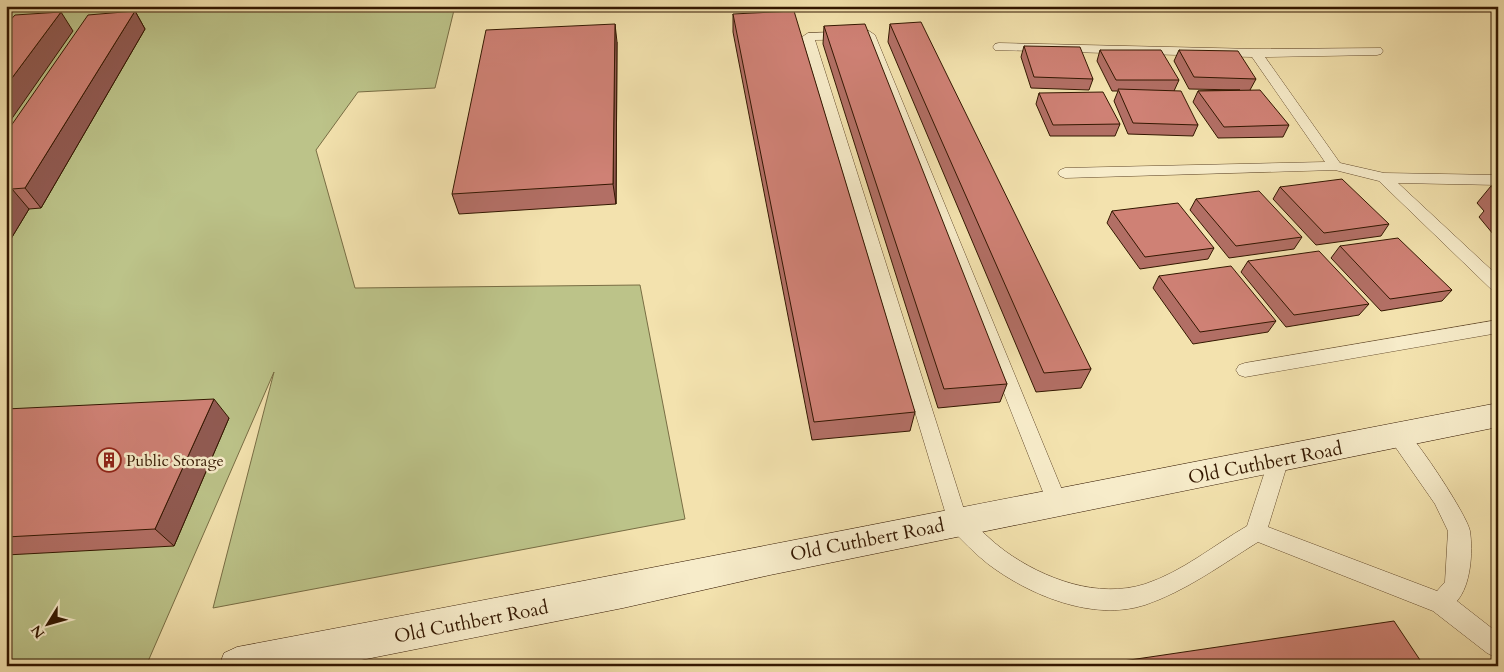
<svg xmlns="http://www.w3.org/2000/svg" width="1504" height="672" viewBox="0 0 1504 672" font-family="Cardo,serif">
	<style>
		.green { fill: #bcc389; stroke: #786d44 }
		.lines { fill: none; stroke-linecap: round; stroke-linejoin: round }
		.lane-casing { stroke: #634a2c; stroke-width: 1 }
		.secondary-casing { stroke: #331700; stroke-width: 1 }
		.lane { fill: #f7ecca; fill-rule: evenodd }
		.secondary { fill: #f7ecca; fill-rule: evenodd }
		.wall { fill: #b26f65; stroke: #331700 }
		.shaded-wall { fill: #915a52; stroke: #331700 }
		.building { fill: #cf8175; stroke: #331700 }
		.labels { text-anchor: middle; stroke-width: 5; stroke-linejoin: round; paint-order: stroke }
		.poi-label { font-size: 16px; fill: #331700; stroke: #f7ecca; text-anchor: start }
		.near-street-label { font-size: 19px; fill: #331700; stroke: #f7ecca }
	</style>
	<rect width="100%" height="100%" fill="#f3e2ae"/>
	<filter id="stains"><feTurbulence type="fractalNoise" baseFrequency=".004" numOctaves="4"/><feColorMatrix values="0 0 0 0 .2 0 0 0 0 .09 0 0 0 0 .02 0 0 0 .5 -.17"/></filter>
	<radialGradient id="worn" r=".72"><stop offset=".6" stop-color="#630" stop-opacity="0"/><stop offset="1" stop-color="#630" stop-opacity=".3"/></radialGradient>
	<path class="green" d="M 6,6 L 455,6 L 435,88 L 358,92 L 316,150 L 355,288 L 640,285 L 685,519 L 213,608 L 274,372 L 146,666 L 6,666 Z"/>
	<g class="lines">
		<g class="lane-casing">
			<path id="lane" d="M 869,31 L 875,35 L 1067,502 L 1064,508 L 1057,511 L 1050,508 L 1047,502 L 864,39 L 815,40 L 966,516 C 979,528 991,541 1005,551 C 1044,579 1098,599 1145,584 C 1182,572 1214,545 1247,526 L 1269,459 L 1272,453 L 1279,451 L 1286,453 L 1289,459 L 1268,527 L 1437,591 L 1445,582 L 1448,531 L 1435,504 L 1387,435 L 1390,429 C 1395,427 1400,426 1405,430 C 1418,441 1467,515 1470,531 C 1473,552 1471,585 1457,601 L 1498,633 L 1498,655 L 1495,657 L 1487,653 L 1433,611 L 1258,542 C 1221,565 1186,591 1145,605 C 1093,622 1029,595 988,564 C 974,553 962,540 950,528 L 802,37 L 808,33 Z
				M 999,43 L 1256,49 L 1381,48 L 1383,51 L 1381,54 L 1377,55 L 1265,57 L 1340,163 L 1384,173 L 1498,175 L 1498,185 L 1398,183 L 1498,276 L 1498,292 L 1492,290 L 1379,181 L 1335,170 L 1065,178 L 1060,176 L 1058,173 L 1060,170 L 1065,168 L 1325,162 L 1252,57 L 995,50 L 993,47 L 995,44 Z
				M 1498,320 L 1498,333 L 1245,377 L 1239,375 L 1236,370 L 1239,365 L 1245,363 Z"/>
		</g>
		<g class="secondary-casing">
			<path id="secondary" d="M 1498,403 L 1498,427 L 770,575 L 623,608 L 331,666 L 219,666 L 224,653 L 237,647 C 658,568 1077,484 1498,403 Z"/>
		</g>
		<use href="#lane" class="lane"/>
		<use href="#secondary" class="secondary"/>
	</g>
	<path class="wall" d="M 135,11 L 145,29 L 41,208 L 29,209 L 6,247 L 6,133 Z
		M 733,14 L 915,412 L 910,431 L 812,440 L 733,32 Z
		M 890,24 L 1091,369 L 1081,388 L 1036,392 L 888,42 Z
		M 824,26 L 1007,384 L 1000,402 L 938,408 L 823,44 Z
		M 617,42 L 616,204 L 459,214 L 452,194 Z
		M 1024,46 L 1093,79 L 1089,90 L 1031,88 L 1021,57 Z
		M 1100,50 L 1179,80 L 1174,91 L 1198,125 L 1193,136 L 1128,134 L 1114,101 L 1118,91 L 1112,91 L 1097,61 Z
		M 1179,50 L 1256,79 L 1250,90 L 1289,125 L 1283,137 L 1218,138 L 1193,102 L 1198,91 L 1240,90 L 1189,89 L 1174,61 Z
		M 1039,93 L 1120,124 L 1115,136 L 1050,136 L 1036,104 Z
		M 1491,186 L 1498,187 L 1498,240 L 1479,217 L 1484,211 L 1477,203 Z
		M 1280,187 L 1389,224 L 1381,236 L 1316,245 L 1273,199 Z
		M 1196,199 L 1302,237 L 1294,249 L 1229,258 L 1190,210 Z
		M 1112,211 L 1214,248 L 1208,259 L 1140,269 L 1107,223 Z
		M 1340,246 L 1452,290 L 1442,301 L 1381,311 L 1331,258 Z
		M 1248,261 L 1369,304 L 1359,315 L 1286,327 L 1241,272 Z
		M 1159,276 L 1276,321 L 1268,332 L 1193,344 L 1153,288 Z
		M 6,409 L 229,418 L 174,546 L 6,555 Z"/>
	<path class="shaded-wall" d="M 135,11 L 145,29 L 41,208 L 25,188 Z
		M 61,12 L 73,31 L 6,127 L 6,86 Z
		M 615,24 L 617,42 L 616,204 L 613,184 Z
		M 12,189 L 29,209 L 6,247 L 6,199 Z
		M 214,399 L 229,418 L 174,546 L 155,529 Z"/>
	<path class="building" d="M 135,11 L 25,188 L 12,189 L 6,199 L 6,133 L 88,15 Z
		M 794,11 L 915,412 L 814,422 L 733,14 Z
		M 61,12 L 6,86 L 6,25 L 15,15 Z
		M 921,22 L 1091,369 L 1044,373 L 890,24 Z
		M 615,24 L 613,184 L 452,194 L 486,30 Z
		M 865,24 L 1007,384 L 944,389 L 824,26 Z
		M 1024,46 L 1080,47 L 1093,79 L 1034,77 Z
		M 1100,50 L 1161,50 L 1179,80 L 1116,80 Z
		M 1179,50 L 1238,51 L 1256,79 L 1194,77 Z
		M 1118,89 L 1181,91 L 1198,125 L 1133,123 Z
		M 1260,90 L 1289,125 L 1224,127 L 1198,91 Z
		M 1103,92 L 1120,124 L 1053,125 L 1039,93 Z
		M 1342,179 L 1389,224 L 1324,233 L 1280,187 Z
		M 1491,186 L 1498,187 L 1498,195 Z
		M 1259,191 L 1302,237 L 1236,246 L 1196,199 Z
		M 1493,201 L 1498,201 L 1498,207 Z
		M 1178,203 L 1214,248 L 1145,257 L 1112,211 Z
		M 1398,238 L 1452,290 L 1390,299 L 1340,246 Z
		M 1319,251 L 1369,304 L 1294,315 L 1248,261 Z
		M 1231,266 L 1276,321 L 1200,332 L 1159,276 Z
		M 214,399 L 155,529 L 6,537 L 6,409 Z
		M 1394,621 L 1424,666 L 1089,666 Z"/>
	<defs>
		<g id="building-ring" transform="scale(1.25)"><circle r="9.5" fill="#f7ecca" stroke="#8f2418" stroke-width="1.5"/><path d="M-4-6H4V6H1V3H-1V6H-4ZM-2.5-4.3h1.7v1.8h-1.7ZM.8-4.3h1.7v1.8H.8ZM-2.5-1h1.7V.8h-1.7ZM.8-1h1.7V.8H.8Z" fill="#8f2418"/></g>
	</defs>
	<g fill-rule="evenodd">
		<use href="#building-ring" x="109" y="460"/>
	</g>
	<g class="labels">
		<g class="poi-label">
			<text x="126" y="466">Public Storage</text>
		</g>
		<g class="near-street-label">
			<text transform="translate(1265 462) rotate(-11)" y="7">Old Cuthbert Road</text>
			<text transform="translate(867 539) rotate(-11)" y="7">Old Cuthbert Road</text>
			<text transform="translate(471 621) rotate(-11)" y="7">Old Cuthbert Road</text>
		</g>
	</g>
	<rect width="1504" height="672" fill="none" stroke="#f3e2ae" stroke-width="25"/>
	<rect x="8" y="8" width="1489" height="657" fill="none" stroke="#331700" stroke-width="2.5"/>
	<rect x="12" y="12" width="1479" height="647" fill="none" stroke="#331700"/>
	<g transform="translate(48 624) rotate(233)" stroke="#f7ecca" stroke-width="4" paint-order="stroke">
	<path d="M0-4L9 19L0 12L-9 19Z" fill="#331700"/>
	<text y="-8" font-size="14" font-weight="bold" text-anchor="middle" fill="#331700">N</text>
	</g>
	<rect width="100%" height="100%" filter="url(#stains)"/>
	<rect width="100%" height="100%" fill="url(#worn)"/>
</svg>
